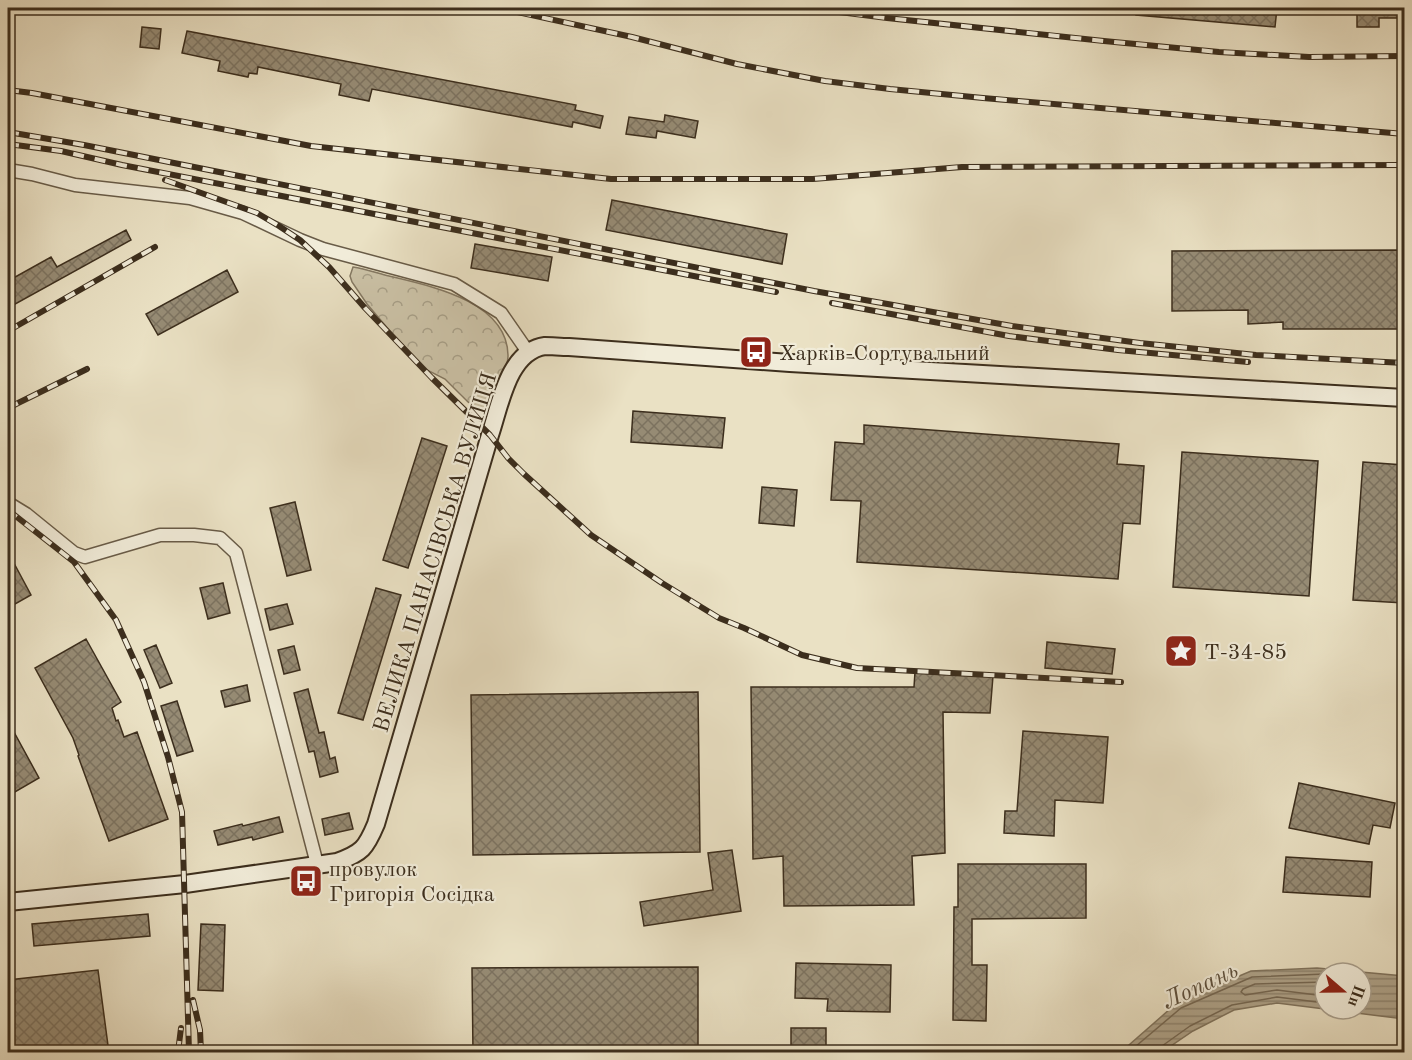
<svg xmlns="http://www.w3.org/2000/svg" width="1412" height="1060" viewBox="0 0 1412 1060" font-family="'Old Standard TT',serif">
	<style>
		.forest { fill: url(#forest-crowns); stroke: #847862; stroke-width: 1.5 }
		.water { fill: url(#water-rules); stroke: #81755f; stroke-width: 1.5; fill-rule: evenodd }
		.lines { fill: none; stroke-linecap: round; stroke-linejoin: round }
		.shore { stroke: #766954; stroke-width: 1.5 }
		.building { fill: url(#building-cross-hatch); stroke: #3c2e1d; stroke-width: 1.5 }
		.street-casing { stroke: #685b47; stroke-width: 15 }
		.secondary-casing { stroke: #3c2e1d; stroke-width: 20 }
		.street { stroke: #f1ecd9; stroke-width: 12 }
		.secondary { stroke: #f1ecd9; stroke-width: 16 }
		.rail-casing { stroke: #3c2e1d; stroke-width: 6 }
		.rail { stroke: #f1ecd9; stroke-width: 4; stroke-dasharray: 11; stroke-linecap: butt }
		.labels { text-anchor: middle; stroke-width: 4.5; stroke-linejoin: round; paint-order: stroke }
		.poi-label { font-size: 22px; fill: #3c2e1d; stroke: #f1ecd9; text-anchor: start }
		.street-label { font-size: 22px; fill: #3c2e1d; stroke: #f1ecd9 }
		.water-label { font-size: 24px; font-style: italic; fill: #5e513e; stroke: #f1ecd9 }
	</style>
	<defs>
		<pattern id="forest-crowns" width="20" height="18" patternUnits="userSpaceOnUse" patternTransform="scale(1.5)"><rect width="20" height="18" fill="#ccc3a8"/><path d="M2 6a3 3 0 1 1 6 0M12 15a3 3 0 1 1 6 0" fill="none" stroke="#a79f88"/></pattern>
		<pattern id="water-rules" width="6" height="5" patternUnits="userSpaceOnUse" patternTransform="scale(1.5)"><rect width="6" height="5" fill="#afa48b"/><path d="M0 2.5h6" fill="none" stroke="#908671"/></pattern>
		<pattern id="building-cross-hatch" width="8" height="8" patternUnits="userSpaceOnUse" patternTransform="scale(1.5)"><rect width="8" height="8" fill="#968b74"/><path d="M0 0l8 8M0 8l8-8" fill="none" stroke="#7c725f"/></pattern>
	</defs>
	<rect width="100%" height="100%" fill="#eae1c4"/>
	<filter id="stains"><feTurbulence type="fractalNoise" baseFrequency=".00333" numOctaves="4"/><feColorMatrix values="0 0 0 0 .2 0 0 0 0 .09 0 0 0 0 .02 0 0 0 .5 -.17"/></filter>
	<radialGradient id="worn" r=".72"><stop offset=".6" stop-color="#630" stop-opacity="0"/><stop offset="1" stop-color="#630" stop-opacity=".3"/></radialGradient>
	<path class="forest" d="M 353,267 C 365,269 377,273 389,276 C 430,286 507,301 508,355 C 509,366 495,400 491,413 L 476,407 L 468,402 L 445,379 L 425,369 L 390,331 L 367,304 L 352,282 L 350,276 Z"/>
	<path class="water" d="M 1317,968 L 1404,976 L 1404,1019 L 1277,1003 L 1234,1010 L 1193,1031 L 1162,1052 L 1121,1052 L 1178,1002 L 1251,971 ZM 1325,973 L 1361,973 L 1361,1009 L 1325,1009 Z"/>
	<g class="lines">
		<path class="shore" d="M 1325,982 L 1255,984 L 1243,989 L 1241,992 L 1245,995 L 1277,990 L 1325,996
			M 1129,1052 L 1181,1008 L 1252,977 L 1325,974
			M 1160,1052 L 1162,1046 L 1190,1026 L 1232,1005 L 1277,997 L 1325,1003"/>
	</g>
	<path class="building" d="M 1137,8 L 1277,8 L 1275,27 L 1136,15 Z
		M 1357,8 L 1404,8 L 1404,18 L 1379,18 L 1379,27 L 1357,27 Z
		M 142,27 L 161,29 L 159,49 L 140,47 Z
		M 187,31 L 576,105 L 575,110 L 603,116 L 600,128 L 573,122 L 572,127 L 372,89 L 369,101 L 339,95 L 341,84 L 258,67 L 257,74 L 249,73 L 248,77 L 218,71 L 220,61 L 182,53 Z
		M 665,115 L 698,121 L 695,138 L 657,131 L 656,138 L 626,134 L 629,117 L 664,122 Z
		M 612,200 L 787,234 L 782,264 L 606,230 Z
		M 126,230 L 131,240 L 8,308 L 8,281 L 51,257 L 57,267 Z
		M 475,244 L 552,257 L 548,281 L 471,268 Z
		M 1404,250 L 1404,329 L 1283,329 L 1283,322 L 1248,324 L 1248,310 L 1172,311 L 1172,251 Z
		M 227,270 L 238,292 L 158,335 L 146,314 Z
		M 633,411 L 725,418 L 722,448 L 631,442 Z
		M 864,425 L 1119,444 L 1117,464 L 1144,466 L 1140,524 L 1123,523 L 1118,579 L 857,562 L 861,501 L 831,500 L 835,442 L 864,444 Z
		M 422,438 L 447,446 L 408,568 L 383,560 Z
		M 1182,452 L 1318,461 L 1309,596 L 1173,587 Z
		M 1363,462 L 1404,465 L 1404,603 L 1353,600 Z
		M 762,487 L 797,490 L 794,526 L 759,523 Z
		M 295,502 L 311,570 L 287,576 L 270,508 Z
		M 8,552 L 31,595 L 8,608 Z
		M 223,583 L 230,613 L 208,619 L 200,588 Z
		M 376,588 L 401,595 L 363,720 L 338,713 Z
		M 287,604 L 293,624 L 270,630 L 265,609 Z
		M 86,639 L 121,702 L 112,708 L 116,721 L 118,720 L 124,737 L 137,732 L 168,819 L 109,841 L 78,756 L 79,755 L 73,738 L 35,668 Z
		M 1047,642 L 1115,649 L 1112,674 L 1045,668 Z
		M 156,645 L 172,683 L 160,688 L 144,650 Z
		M 294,646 L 300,670 L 284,674 L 278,650 Z
		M 915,672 L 993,676 L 990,713 L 943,712 L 945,853 L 912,856 L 914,905 L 784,906 L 783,856 L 753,859 L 751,687 L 914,687 Z
		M 247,685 L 250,701 L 225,707 L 221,691 Z
		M 308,689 L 319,733 L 324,732 L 330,759 L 335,757 L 338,772 L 320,777 L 314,751 L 309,752 L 294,693 Z
		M 698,692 L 700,852 L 473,855 L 471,695 Z
		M 177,701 L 193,751 L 177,756 L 161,706 Z
		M 8,721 L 39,778 L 8,796 Z
		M 1023,731 L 1108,737 L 1103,803 L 1055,800 L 1054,836 L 1004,833 L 1005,811 L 1017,811 Z
		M 1299,783 L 1395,803 L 1390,828 L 1373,825 L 1369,844 L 1289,828 Z
		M 349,813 L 353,829 L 325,835 L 322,819 Z
		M 279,817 L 283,832 L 253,840 L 252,837 L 218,845 L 214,831 L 242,824 L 243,826 Z
		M 732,850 L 741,911 L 644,926 L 640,902 L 713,890 L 708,853 Z
		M 1286,857 L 1372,862 L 1370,897 L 1283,892 Z
		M 958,864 L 1086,864 L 1086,918 L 972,919 L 972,965 L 987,965 L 986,1021 L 953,1020 L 954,907 L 958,907 Z
		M 148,914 L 150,936 L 34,946 L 32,924 Z
		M 201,924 L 225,925 L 223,991 L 198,990 Z
		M 796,963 L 891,965 L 890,1012 L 827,1011 L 828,999 L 795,998 Z
		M 698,967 L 698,1053 L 473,1053 L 472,968 Z
		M 98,970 L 109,1053 L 8,1053 L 8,980 Z
		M 791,1028 L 826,1028 L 826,1053 L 791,1053 Z"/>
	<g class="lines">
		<g class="street-casing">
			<path id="street" d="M 8,170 L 32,174 L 75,185 L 190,198 L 243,213 L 300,240 L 323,249 L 454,284 L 501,313 L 528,352
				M 8,503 L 26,514 L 74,553 L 85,557 L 160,535 L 194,535 L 220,538 L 236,553 L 317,864"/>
		</g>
		<g class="secondary-casing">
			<path id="secondary" d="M 8,902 L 185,884 L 337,862 C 362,853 366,848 376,824 L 490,435 C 500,406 508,351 545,346 C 552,346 561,347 569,347 L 790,363 L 1404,398"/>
		</g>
		<use href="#street" class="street"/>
		<use href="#secondary" class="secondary"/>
		<g class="rail-casing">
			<path id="rail" d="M 499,8 L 632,37 L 737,64 L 825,81 L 890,89 L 983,98 L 1404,134
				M 808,8 L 887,18 L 1104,41 L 1219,52 L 1309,57 L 1404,56
				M 8,90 L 32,93 L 311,146 L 611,179 L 813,179 L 962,167 L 1404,165
				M 8,132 L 84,145 L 814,291 L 1012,326 L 1140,343 L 1256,355 L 1404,363
				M 8,144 L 61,151 L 122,165 L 776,292
				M 165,180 L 257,213 L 279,226 L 300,240 L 329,267 L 365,308 L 432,378 L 490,435 L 508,458 L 524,474 L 591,535 L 662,583 L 719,618 L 744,628 L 802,655 L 857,668 L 1121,682
				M 832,303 L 1009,336 L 1118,350 L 1248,362
				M 8,331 L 155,247
				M 8,408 L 87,369
				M 8,510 L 74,562 L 116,620 L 144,682 L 168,757 L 182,812 L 189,1052
				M 193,1000 L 200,1030 L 201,1052
				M 178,1052 L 181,1028"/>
		</g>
		<use href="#rail" class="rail"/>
	</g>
	<defs>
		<g id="bus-square" transform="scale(1.725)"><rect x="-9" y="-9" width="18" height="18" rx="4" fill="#8f2418" stroke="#f1ecd9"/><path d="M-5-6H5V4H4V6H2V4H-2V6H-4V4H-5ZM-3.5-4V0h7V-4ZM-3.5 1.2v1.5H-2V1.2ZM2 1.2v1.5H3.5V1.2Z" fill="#fff"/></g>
		<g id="sight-square" transform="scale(1.725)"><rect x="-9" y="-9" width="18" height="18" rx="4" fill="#8f2418" stroke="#f1ecd9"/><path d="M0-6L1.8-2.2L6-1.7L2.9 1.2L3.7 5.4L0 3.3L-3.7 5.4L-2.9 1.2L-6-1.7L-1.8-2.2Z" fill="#fff"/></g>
	</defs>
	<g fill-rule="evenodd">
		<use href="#bus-square" x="756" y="352"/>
		<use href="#sight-square" x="1181" y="651"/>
		<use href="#bus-square" x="306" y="881"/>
	</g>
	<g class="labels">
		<g class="poi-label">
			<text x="779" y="360">Харків-Сортувальний</text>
			<text x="1204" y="659">Т-34-85</text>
			<text x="329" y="876">провулок<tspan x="329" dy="25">Григорія Сосідка</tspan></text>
		</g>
		<g class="street-label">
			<text transform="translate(434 552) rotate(-73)" y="8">ВЕЛИКА ПАНАСІВСЬКА ВУЛИЦЯ</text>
		</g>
		<g class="water-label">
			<text transform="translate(1200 985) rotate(-25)" y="8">Лопань</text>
		</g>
	</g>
	<rect width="1412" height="1060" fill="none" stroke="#eae1c4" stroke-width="30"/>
	<rect x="9" y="9" width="1394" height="1042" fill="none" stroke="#3c2e1d" stroke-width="3"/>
	<rect x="15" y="15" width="1382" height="1030" fill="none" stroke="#3c2e1d" stroke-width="1.5"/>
	<g transform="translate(1343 991) rotate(110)"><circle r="28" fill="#f1ecd9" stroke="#a9a08e" stroke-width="1.5"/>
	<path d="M0-4.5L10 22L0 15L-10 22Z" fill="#8f2418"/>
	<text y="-9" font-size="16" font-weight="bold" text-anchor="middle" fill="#3c2e1d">Пн</text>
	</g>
	<rect width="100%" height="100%" filter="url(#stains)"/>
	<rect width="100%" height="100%" fill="url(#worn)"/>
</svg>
